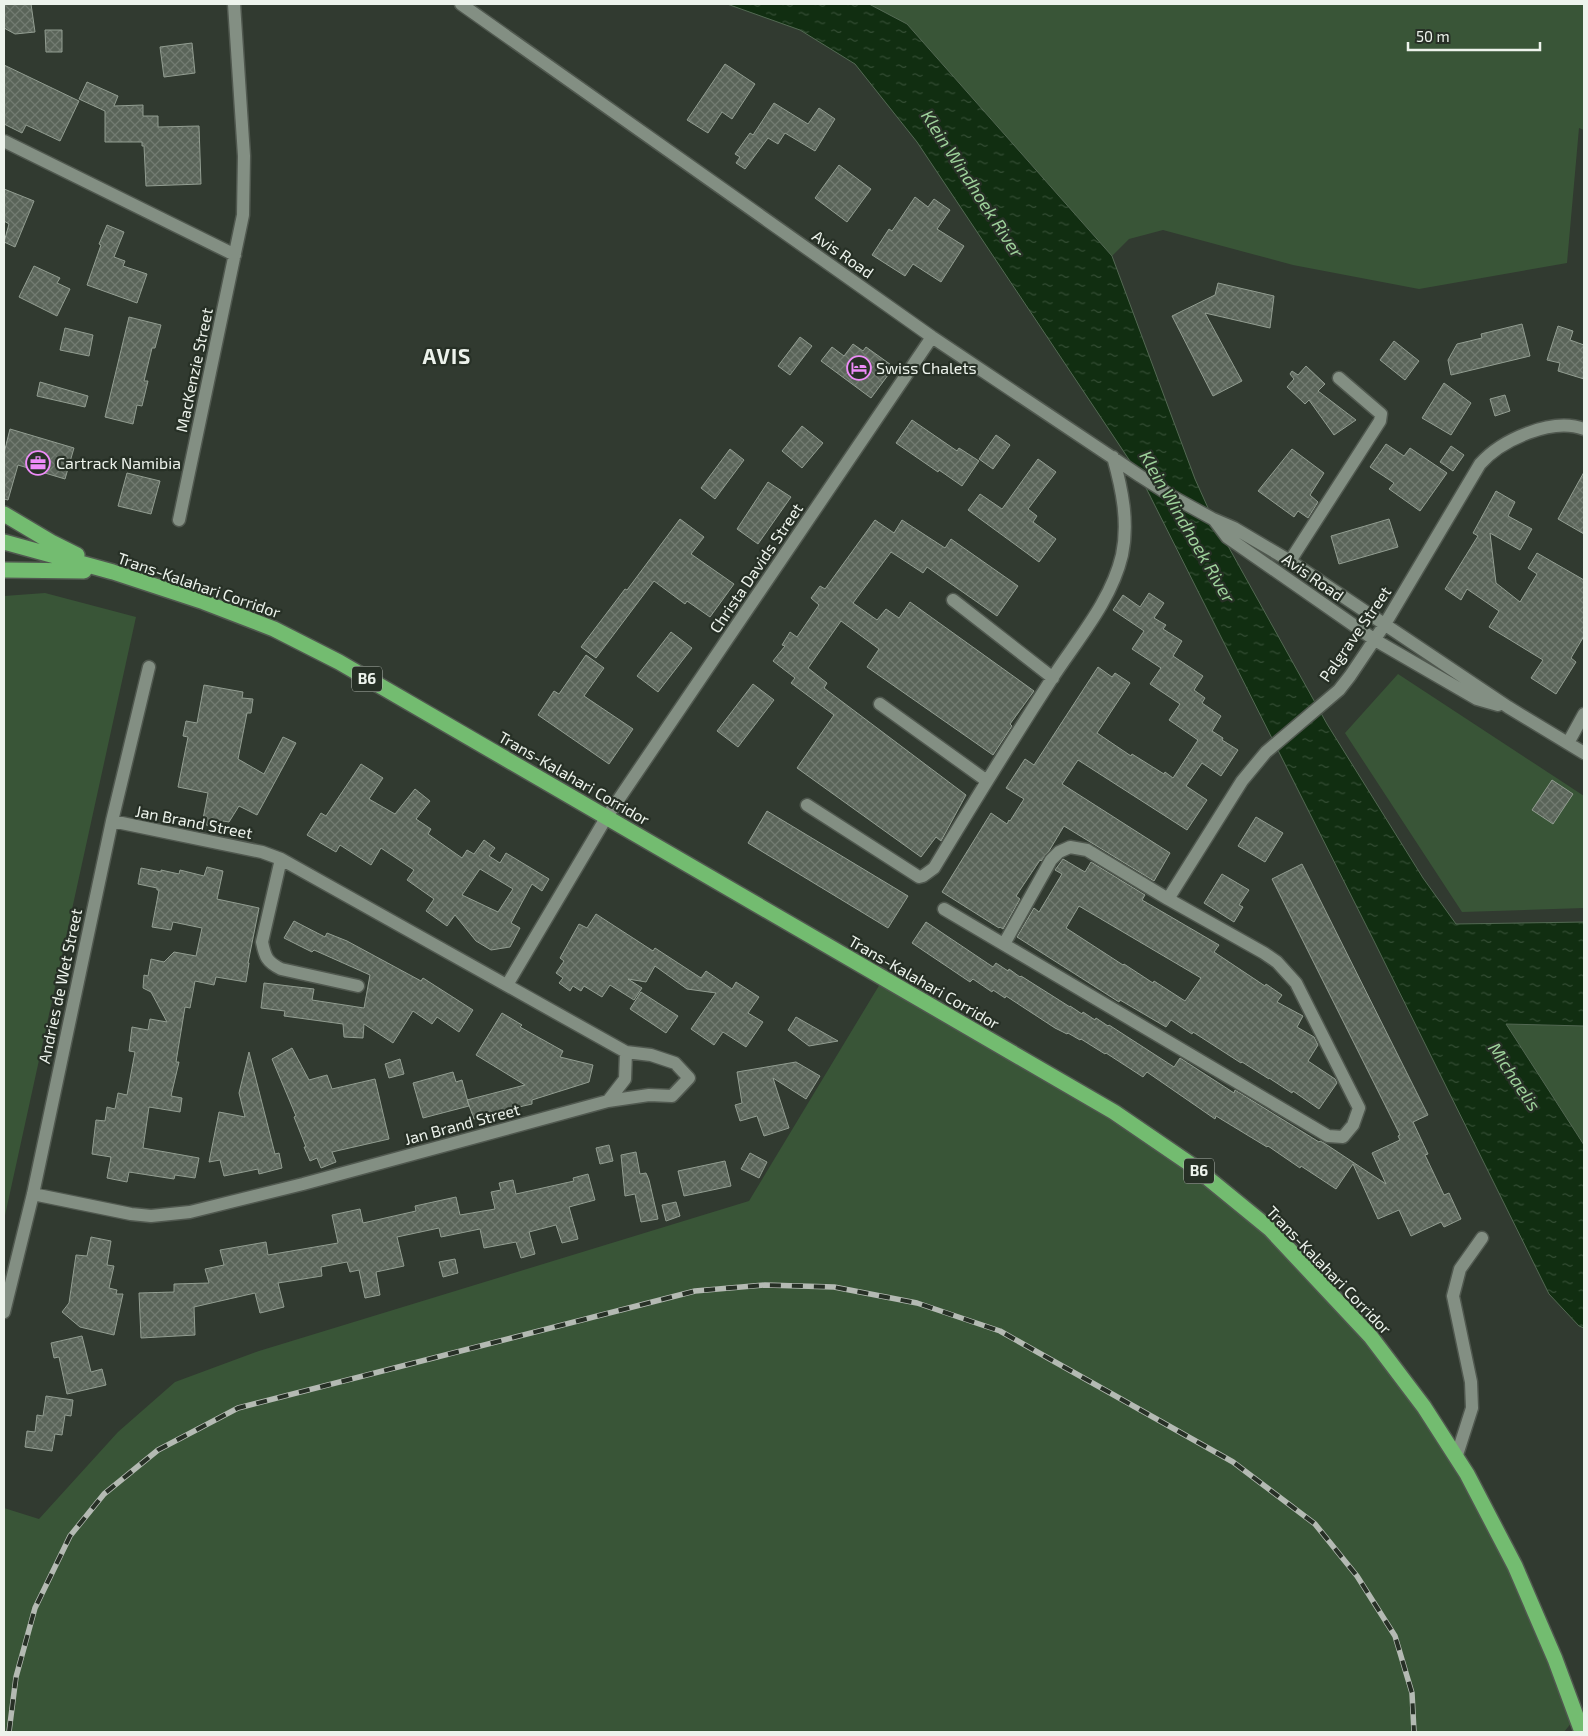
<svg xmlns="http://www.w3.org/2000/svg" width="1588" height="1736" viewBox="0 0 1588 1736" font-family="'Exo 2',sans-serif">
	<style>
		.green { fill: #395537 }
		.water { fill: url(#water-ripples); stroke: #536953 }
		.building { fill: url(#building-cross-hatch); stroke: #929d91; fill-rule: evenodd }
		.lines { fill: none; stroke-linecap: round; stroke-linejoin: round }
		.minor-casing { stroke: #50584f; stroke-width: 15 }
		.highway-casing { stroke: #50584f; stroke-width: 18 }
		.minor { stroke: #838f83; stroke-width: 12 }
		.highway { stroke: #73bc70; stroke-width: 15 }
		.rail-casing { stroke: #b4bab3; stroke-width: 5.5 }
		.rail { stroke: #273026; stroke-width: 4; stroke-dasharray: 11; stroke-linecap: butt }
		.labels { text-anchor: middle; stroke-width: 4.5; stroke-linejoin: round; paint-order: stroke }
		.shield { fill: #273026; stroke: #b2b8b1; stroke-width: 1 }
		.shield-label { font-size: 15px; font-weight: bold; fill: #edf3ec }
		.street-label { font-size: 16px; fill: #edf3ec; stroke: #273026 }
		.poi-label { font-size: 16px; fill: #edf3ec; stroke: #273026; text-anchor: start }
		.water-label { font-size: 18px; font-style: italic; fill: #9ed29b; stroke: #273026 }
		.district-label { font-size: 21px; font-weight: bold; letter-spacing: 1px; fill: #edf3ec; stroke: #273026 }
	</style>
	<defs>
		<pattern id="water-ripples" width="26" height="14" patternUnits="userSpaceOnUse" patternTransform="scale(1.25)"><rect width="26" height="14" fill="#112e11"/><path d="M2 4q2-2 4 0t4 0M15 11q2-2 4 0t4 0" fill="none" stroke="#344d34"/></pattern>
		<pattern id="building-cross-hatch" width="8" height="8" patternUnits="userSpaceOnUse" patternTransform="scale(1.25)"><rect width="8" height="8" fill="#5a6459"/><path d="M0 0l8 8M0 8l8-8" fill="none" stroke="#727b71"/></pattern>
	</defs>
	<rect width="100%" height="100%" fill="#313a30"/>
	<path class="green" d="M 866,4 L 1584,4 L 1584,130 L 1579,128 L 1567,263 L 1419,289 L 1293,265 L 1163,230 L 1129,239 L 1112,256 L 907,24 Z
		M 45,593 L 136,617 L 4,1220 L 4,596 Z
		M 1398,674 L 1584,796 L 1584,908 L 1462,912 L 1345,733 Z
		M 883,979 L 1193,1166 L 1270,1229 L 1371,1337 L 1467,1474 L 1576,1717 L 1564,1732 L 4,1732 L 4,1508 L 39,1519 L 118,1432 L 175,1382 L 259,1351 L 749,1201 Z
		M 1506,1024 L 1584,1026 L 1584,1145 Z"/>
	<path class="water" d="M 727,4 L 869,4 L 907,24 L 1112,256 L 1195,479 L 1213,519 L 1327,724 L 1423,878 L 1456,924 L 1584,922 L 1584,1026 L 1506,1024 L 1584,1145 L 1584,1328 L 1579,1326 L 1549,1294 L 1374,941 L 1140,476 L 917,142 L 855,64 L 800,30 Z"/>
	<path class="building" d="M 4,4 L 31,4 L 35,32 L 15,34 L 4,28 Z
		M 45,30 L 62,30 L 62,52 L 46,52 Z
		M 192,43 L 195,73 L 164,77 L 160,47 Z
		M 725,64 L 755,84 L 732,119 L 722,112 L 708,133 L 687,120 Z
		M 4,65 L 79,101 L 60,141 L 26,125 L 22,133 L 4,124 Z
		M 87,82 L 118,96 L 114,106 L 143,105 L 143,116 L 158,116 L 158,127 L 199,126 L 201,184 L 146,186 L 144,146 L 142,146 L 142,142 L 105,142 L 105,111 L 79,99 Z
		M 774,103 L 808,124 L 819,108 L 835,119 L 815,151 L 785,133 L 778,144 L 768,138 L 745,169 L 736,163 L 740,157 L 735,154 L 750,133 L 753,135 Z
		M 839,165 L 871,189 L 847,222 L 815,198 Z
		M 4,189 L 34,201 L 15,247 L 4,242 L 9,224 L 4,221 Z
		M 915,197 L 928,207 L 934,199 L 950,210 L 937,229 L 964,246 L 941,282 L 913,264 L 905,276 L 872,255 L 889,229 L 892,231 Z
		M 107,225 L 124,232 L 114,257 L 125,261 L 123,266 L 147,274 L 137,303 L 87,285 L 101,245 L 99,244 Z
		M 34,266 L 60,278 L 57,283 L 70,289 L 57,316 L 19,297 Z
		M 1218,283 L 1274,296 L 1270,328 L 1205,313 L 1242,381 L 1213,396 L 1172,316 L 1215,295 Z
		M 129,317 L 161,325 L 155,348 L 152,348 L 144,381 L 148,381 L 142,406 L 137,405 L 133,424 L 105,417 Z
		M 1522,324 L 1530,356 L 1451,375 L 1448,360 L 1457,344 L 1482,338 L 1481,334 Z
		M 1558,326 L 1573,331 L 1570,340 L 1584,345 L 1584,379 L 1558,371 L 1560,363 L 1547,360 Z
		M 65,328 L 93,335 L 89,356 L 60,350 Z
		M 800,337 L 812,346 L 790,375 L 778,366 Z
		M 1394,341 L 1419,361 L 1405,380 L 1380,360 Z
		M 853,344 L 863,351 L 866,347 L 894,367 L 871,398 L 821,361 L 832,347 L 844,356 Z
		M 1306,366 L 1325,384 L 1318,391 L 1356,420 L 1334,435 L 1309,400 L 1305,404 L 1287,387 L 1294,379 L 1290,374 L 1292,371 L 1298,375 Z
		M 40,382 L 88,396 L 85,407 L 37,396 Z
		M 1444,383 L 1471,403 L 1451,435 L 1422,418 Z
		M 1505,395 L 1510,411 L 1495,416 L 1490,399 Z
		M 912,420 L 957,451 L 959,448 L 979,461 L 962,486 L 939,470 L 938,472 L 896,443 Z
		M 802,426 L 823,443 L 802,468 L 782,451 Z
		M 10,429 L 74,448 L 65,479 L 18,465 L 8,500 L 4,499 L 4,453 Z
		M 996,435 L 1010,445 L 993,469 L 979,459 Z
		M 1386,444 L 1404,456 L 1410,448 L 1447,473 L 1420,511 L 1389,489 L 1394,483 L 1370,467 Z
		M 1451,446 L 1464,455 L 1453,471 L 1440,462 Z
		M 730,449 L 744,460 L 715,499 L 701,488 Z
		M 1292,449 L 1324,473 L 1310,495 L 1318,502 L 1308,518 L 1298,511 L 1294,517 L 1258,491 Z
		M 1038,459 L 1056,472 L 1028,509 L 1037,516 L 1033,522 L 1056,539 L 1039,562 L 968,510 L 980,494 L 1002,509 Z
		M 1584,472 L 1584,534 L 1558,519 Z
		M 127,473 L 160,481 L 151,514 L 118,506 Z
		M 768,482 L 791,497 L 758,544 L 737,529 Z
		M 1496,491 L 1515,502 L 1508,516 L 1532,529 L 1520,550 L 1490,533 L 1496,583 L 1520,602 L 1537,574 L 1528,568 L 1537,553 L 1584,580 L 1584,636 L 1571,658 L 1576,662 L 1556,694 L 1531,678 L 1543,660 L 1489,627 L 1499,611 L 1467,589 L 1461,600 L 1445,589 L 1478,536 L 1473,533 Z
		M 680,519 L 704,537 L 691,554 L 734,584 L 710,617 L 687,601 L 685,604 L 654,581 L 596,658 L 581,647 L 625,589 L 627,590 Z
		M 1389,519 L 1398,547 L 1339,564 L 1331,536 Z
		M 875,520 L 894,533 L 902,520 L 945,548 L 951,539 L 1018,586 L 997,616 L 927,567 L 923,573 L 891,552 L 853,603 L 877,620 L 886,609 L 899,618 L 910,602 L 1034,691 L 1010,724 L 1012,726 L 993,755 L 867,667 L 879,649 L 841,621 L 808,668 L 827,683 L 824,688 L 966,795 L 941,841 L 936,837 L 921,857 L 797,768 L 834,715 L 791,683 L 795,678 L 773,661 L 785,646 L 782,645 L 790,632 L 797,637 L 819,605 L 811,598 L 820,586 L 825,589 Z
		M 1149,593 L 1164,603 L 1154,618 L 1166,625 L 1163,629 L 1182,641 L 1173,656 L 1203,676 L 1194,690 L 1205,698 L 1202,703 L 1221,716 L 1212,731 L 1223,738 L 1222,740 L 1238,750 L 1221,776 L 1202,763 L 1186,786 L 1207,800 L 1187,830 L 1078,760 L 1062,784 L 1170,853 L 1154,881 L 1064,826 L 1049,851 L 1041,861 L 1040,860 L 1016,896 L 1020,899 L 1003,929 L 1000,927 L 999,928 L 942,892 L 991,813 L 1007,824 L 1009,820 L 1010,821 L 1024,799 L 1006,788 L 1025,759 L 1034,765 L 1098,667 L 1112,677 L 1115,673 L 1130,683 L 1097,733 L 1131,756 L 1132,754 L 1164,774 L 1165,772 L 1173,778 L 1198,740 L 1169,720 L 1180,704 L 1150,684 L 1161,668 L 1132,649 L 1144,631 L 1113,610 L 1123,595 L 1140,607 Z
		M 671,632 L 692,648 L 658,692 L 637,676 Z
		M 586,655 L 604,668 L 584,696 L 633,729 L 609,764 L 538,715 L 554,691 L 559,694 Z
		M 753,684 L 774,700 L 738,747 L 717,731 Z
		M 204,685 L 243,692 L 242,698 L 253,699 L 251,713 L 247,713 L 238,759 L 264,774 L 283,737 L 296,743 L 257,815 L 239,806 L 229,822 L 223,821 L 221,828 L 202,824 L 208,793 L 178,787 L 188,737 L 183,736 L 186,721 L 197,723 Z
		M 361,764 L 383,778 L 369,799 L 395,814 L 415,789 L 430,801 L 416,819 L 431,829 L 428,834 L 462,858 L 467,850 L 474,854 L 484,840 L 495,848 L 489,856 L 500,863 L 506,853 L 549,879 L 542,891 L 532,884 L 511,923 L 520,928 L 510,947 L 491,950 L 476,941 L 455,915 L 447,926 L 426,911 L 434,899 L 407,880 L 414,870 L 381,848 L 371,865 L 340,845 L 336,852 L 307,835 L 321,813 L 326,816 ZM 480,869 L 513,889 L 498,912 L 462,895 Z
		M 1552,780 L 1573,794 L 1553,824 L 1532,810 Z
		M 767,811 L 908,896 L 888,928 L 748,843 Z
		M 1256,817 L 1283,833 L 1265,862 L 1238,846 Z
		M 1063,859 L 1085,872 L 1091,862 L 1145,895 L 1142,900 L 1219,945 L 1214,952 L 1265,986 L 1266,984 L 1282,995 L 1277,1002 L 1303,1016 L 1297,1027 L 1314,1037 L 1318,1045 L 1308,1061 L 1335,1079 L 1337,1083 L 1319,1109 L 1293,1091 L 1292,1093 L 1269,1078 L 1269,1079 L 1242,1062 L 1241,1063 L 1193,1032 L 1192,1034 L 1171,1020 L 1166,1027 L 1120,1000 L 1119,1002 L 1017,937 L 1034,908 L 1039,912 L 1062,874 L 1055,870 ZM 1079,906 L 1201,978 L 1185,1001 L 1154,981 L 1153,983 L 1124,964 L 1123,965 L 1066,928 Z
		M 1302,864 L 1428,1115 L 1413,1122 L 1428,1154 L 1425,1155 L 1444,1195 L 1449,1193 L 1461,1219 L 1444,1227 L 1441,1222 L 1411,1236 L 1399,1210 L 1378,1219 L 1353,1164 L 1336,1189 L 1301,1166 L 1300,1168 L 1268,1146 L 1267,1147 L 1216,1116 L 1215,1119 L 1147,1072 L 1143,1077 L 1106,1053 L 1105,1054 L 1081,1039 L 1080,1040 L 1068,1033 L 1067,1034 L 1055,1028 L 1006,996 L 1005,998 L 993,990 L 992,992 L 973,979 L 970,982 L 912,943 L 926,922 L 993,967 L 996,963 L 1008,971 L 1009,969 L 1020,977 L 1021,976 L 1070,1007 L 1070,1006 L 1082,1014 L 1083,1012 L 1095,1020 L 1096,1018 L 1108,1026 L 1109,1025 L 1174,1067 L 1180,1058 L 1234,1093 L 1235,1090 L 1319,1142 L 1320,1141 L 1324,1143 L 1386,1184 L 1372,1153 L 1400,1140 L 1398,1136 L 1400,1135 L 1272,879 Z
		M 207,867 L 223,871 L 217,899 L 259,908 L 248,963 L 249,963 L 246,982 L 216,977 L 214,985 L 195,981 L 190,1008 L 185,1007 L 176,1062 L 179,1062 L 171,1096 L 182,1098 L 180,1112 L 149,1107 L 143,1148 L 199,1158 L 195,1178 L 175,1175 L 174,1179 L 129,1172 L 127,1182 L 107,1178 L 111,1157 L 92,1154 L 96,1120 L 105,1121 L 107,1107 L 115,1109 L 118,1093 L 127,1095 L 135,1052 L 129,1051 L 132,1027 L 148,1030 L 150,1019 L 167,1022 L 151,992 L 143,988 L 144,975 L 148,976 L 151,959 L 164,962 L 174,952 L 196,956 L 202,928 L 173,922 L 171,930 L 152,927 L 159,890 L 157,890 L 157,888 L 138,884 L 141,868 L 161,872 L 161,870 L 179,874 L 180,870 L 204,876 Z
		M 1222,874 L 1249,890 L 1239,905 L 1243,907 L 1234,922 L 1204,903 Z
		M 596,914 L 653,951 L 655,948 L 701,978 L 706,971 L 732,989 L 736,982 L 759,997 L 748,1013 L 763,1022 L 746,1047 L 723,1032 L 714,1045 L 691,1029 L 716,993 L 687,989 L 655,966 L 646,982 L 628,979 L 642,988 L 634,1000 L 610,985 L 602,997 L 584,986 L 581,991 L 573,986 L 570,991 L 559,983 L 563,978 L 556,973 L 564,961 L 560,958 L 579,924 L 587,928 Z
		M 294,921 L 325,937 L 327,933 L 347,941 L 421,981 L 423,978 L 473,1010 L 459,1032 L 437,1017 L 432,1024 L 413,1011 L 393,1043 L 364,1024 L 363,1038 L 344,1037 L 343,1024 L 284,1016 L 285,1011 L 261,1008 L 264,983 L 314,989 L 312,1000 L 364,1008 L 370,975 L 314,950 L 312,952 L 284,938 Z
		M 641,992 L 678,1016 L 666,1033 L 630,1009 Z
		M 502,1013 L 522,1025 L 520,1027 L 563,1051 L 560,1057 L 593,1065 L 589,1082 L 532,1100 L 532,1104 L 493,1113 L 474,1119 L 467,1100 L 525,1085 L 476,1055 Z
		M 796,1017 L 838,1041 L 809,1046 L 788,1030 Z
		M 292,1048 L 309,1080 L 327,1075 L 332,1089 L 375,1079 L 389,1139 L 332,1152 L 336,1162 L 321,1168 L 317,1158 L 310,1161 L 304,1147 L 306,1147 L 294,1117 L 296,1116 L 272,1059 Z
		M 249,1052 L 275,1154 L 279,1153 L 282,1168 L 259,1174 L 258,1169 L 224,1176 L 220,1160 L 209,1162 L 219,1112 L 245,1117 L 239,1093 Z
		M 400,1059 L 404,1074 L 389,1078 L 385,1064 Z
		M 796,1062 L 820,1076 L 806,1099 L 773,1078 L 789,1128 L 764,1136 L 757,1116 L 740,1121 L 735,1105 L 742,1103 L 737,1072 Z
		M 453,1072 L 456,1082 L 462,1080 L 469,1106 L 423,1118 L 413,1083 Z
		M 609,1145 L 613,1161 L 600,1164 L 596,1148 Z
		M 636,1152 L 640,1174 L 646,1173 L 649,1180 L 658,1219 L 641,1222 L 635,1194 L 625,1196 L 621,1155 Z
		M 750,1153 L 767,1162 L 759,1178 L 741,1169 Z
		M 725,1161 L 731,1186 L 684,1196 L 678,1171 Z
		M 588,1174 L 595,1200 L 569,1207 L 578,1239 L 562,1243 L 556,1225 L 529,1232 L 535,1254 L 521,1258 L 516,1242 L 484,1248 L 480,1229 L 441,1237 L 439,1228 L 397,1237 L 404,1266 L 376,1272 L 380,1295 L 365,1298 L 359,1270 L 350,1272 L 347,1262 L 321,1267 L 322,1276 L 278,1283 L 284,1307 L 260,1313 L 255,1293 L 194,1307 L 195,1335 L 141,1338 L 139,1293 L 174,1292 L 174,1284 L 209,1283 L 205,1269 L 224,1265 L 220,1250 L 266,1242 L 268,1255 L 338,1243 L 332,1215 L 360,1209 L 363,1223 L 416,1211 L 415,1206 L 456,1197 L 460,1215 L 495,1209 L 491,1192 L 501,1190 L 499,1183 L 513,1180 L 516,1194 L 574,1181 L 573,1178 Z
		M 676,1202 L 680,1216 L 666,1221 L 662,1205 Z
		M 91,1237 L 111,1241 L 107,1265 L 114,1266 L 109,1288 L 117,1290 L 116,1294 L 123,1294 L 114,1335 L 80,1327 L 62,1312 L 69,1303 L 76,1255 L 87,1256 Z
		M 455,1259 L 458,1273 L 443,1277 L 439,1262 Z
		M 82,1336 L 91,1372 L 102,1369 L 106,1385 L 67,1394 L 59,1357 L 54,1358 L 51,1343 Z
		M 46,1396 L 73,1400 L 71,1416 L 65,1415 L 62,1435 L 55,1434 L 52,1451 L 25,1447 L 27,1431 L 35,1432 L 37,1415 L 43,1416 Z"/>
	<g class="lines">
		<g class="minor-casing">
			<path id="minor" d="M 461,4 L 932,337 L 1140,476 L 1173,497 L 1213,519 L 1234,528 L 1290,561 L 1508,707 L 1584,753
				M 4,141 L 235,255
				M 179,520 L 243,215 L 244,156 L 234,4
				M 1215,521 L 1227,537 L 1375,640 L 1477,699 L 1498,705
				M 1290,561 L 1380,421 L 1381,414 L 1339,378
				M 953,600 L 1053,678
				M 880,704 L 987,781
				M 1568,743 L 1584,714
				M 807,805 L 919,877 L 923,876 L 934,868 C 972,805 1011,742 1051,680 C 1076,641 1111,602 1122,555 C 1129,522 1122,489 1113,457
				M 281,859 L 262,942 C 265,957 267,962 281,969 L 358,986
				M 1168,899 L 1242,781 L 1266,752 L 1339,690 L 1350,676 L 1385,624 L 1480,464 C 1501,440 1552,417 1584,429
				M 944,909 L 1328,1136 L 1343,1137 L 1353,1125 L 1359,1108 L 1296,983 L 1277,962 L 1264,953 L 1168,899 L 1087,850 L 1070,847 L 1059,852 L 1051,860 L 1004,944
				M 507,985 L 606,818 L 932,337
				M 608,1101 L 625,1079 L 626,1052
				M 33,1194 L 131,1214 L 151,1216 L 190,1212 L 303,1184 L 608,1101 L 649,1095 L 672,1096 L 689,1078 L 675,1063 L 651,1055 L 626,1052 L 281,859 L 262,852 L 112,821
				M 4,1312 L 33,1194 L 112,821 L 149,667
				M 1456,1458 L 1472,1408 L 1471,1382 L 1453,1296 L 1460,1269 L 1482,1238"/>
		</g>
		<g class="highway-casing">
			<path id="highway" d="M 4,514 L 51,542 L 77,555
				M 4,542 L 113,572 L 204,602 L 274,629 L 339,662 L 1114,1112 L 1193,1166 L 1270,1229 L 1371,1337 L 1424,1407 L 1467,1474 L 1515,1566 L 1555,1659 L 1582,1732
				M 4,570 L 84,571"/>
		</g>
		<use href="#minor" class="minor"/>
		<use href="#highway" class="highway"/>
		<g class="rail-casing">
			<path id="rail" d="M 9,1732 L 16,1677 L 35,1608 L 70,1536 L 104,1494 L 158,1450 L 238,1408 L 695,1291 L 765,1285 L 834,1287 L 917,1303 L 1000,1331 L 1233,1462 L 1315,1524 L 1357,1576 L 1395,1636 L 1412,1693 L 1414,1732"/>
		</g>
		<use href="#rail" class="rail"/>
	</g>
	<defs>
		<g id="hotel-ring" transform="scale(1.25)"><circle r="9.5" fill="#273026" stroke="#ee8cf9" stroke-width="1.5"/><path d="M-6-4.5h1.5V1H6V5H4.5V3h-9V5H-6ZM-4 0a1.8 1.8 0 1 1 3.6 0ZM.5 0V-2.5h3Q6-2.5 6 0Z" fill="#ee8cf9"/></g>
		<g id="office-ring" transform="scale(1.25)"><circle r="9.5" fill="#273026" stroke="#ee8cf9" stroke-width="1.5"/><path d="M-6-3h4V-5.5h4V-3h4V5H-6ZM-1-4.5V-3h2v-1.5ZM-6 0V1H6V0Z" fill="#ee8cf9"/></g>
	</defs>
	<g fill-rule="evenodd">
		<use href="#hotel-ring" x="859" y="368"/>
		<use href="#office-ring" x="38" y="463"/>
	</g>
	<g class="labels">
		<g class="shield">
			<rect x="352" y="666.5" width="30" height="25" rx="4"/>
			<rect x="1184" y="1158.5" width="30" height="25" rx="4"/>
		</g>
		<g class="shield-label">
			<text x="367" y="684">B6</text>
			<text x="1199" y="1176">B6</text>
		</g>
		<g class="street-label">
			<text transform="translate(843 254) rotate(35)" y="6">Avis Road</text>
			<text transform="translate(194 370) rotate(-78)" y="6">MacKenzie Street</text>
			<text transform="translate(756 568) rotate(-56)" y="6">Christa Davids Street</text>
			<text transform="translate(1313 577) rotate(35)" y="6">Avis Road</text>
			<text transform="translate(199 585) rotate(19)" y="6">Trans-Kalahari Corridor</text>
			<text transform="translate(1355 634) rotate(-55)" y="6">Palgrave Street</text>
			<text transform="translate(574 778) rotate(30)" y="6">Trans-Kalahari Corridor</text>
			<text transform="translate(194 822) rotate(11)" y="6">Jan Brand Street</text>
			<text transform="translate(924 982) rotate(30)" y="6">Trans-Kalahari Corridor</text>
			<text transform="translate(60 986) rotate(-78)" y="6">Andries de Wet Street</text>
			<text transform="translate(462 1124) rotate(-15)" y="6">Jan Brand Street</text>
			<text transform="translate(1329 1270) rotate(46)" y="6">Trans-Kalahari Corridor</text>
		</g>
		<g class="poi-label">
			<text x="876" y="374">Swiss Chalets</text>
			<text x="56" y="469">Cartrack Namibia</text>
		</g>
		<g class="water-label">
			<text transform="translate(972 184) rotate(57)" y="6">Klein Windhoek River</text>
			<text transform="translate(1187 527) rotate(60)" y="6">Klein Windhoek River</text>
			<text transform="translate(1514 1077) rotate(56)" y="6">Michaelis</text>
		</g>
		<g class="district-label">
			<text x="447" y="364">AVIS</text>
		</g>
	</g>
	<rect width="1588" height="1736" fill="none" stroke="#edf3ec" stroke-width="10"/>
	<path d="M1408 42v8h132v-8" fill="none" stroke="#edf3ec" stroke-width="2.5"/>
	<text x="1416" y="42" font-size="15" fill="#edf3ec" stroke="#273026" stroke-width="4" paint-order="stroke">50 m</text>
</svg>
